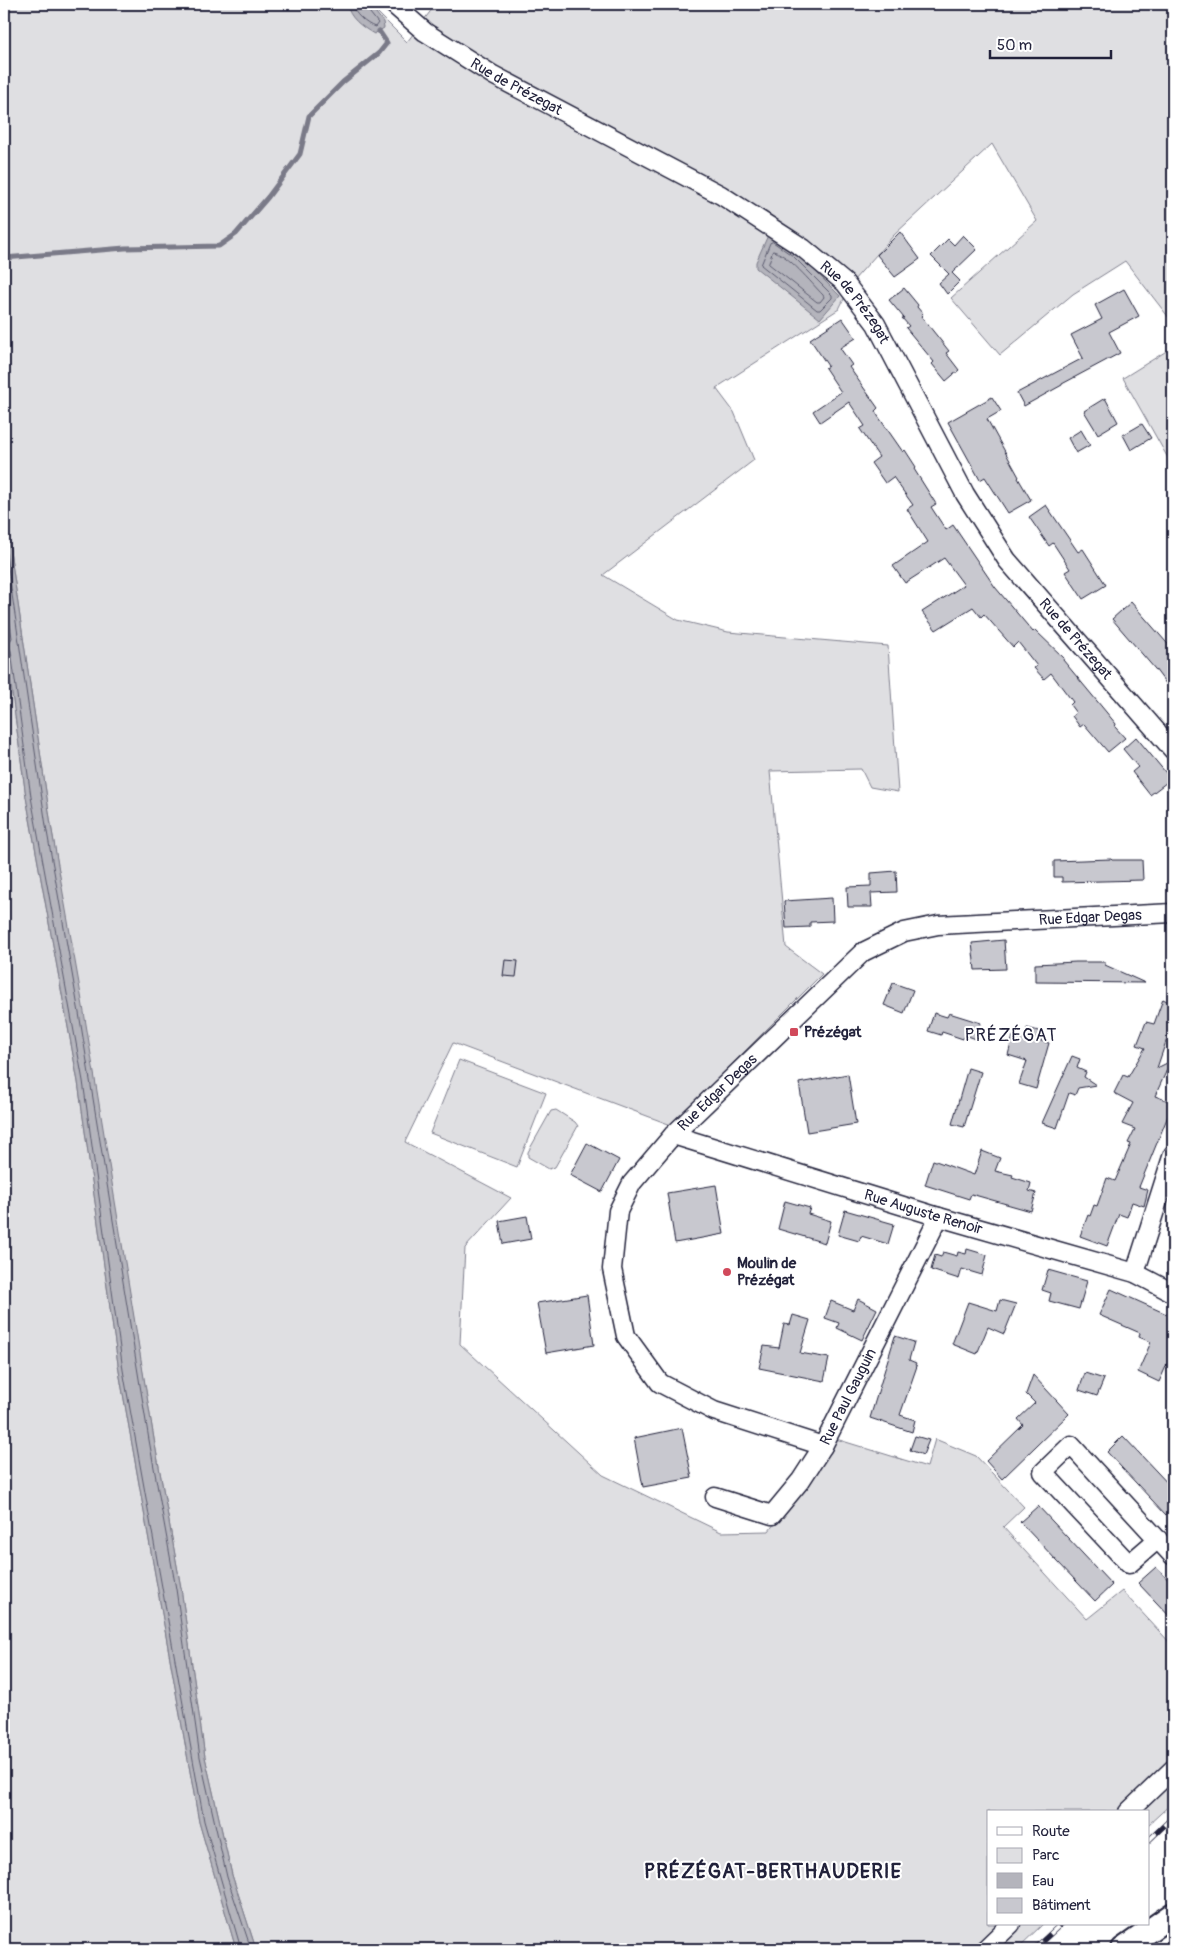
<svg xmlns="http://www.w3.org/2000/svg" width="1177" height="1953" viewBox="0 0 1177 1953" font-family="Pangolin,sans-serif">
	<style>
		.green { fill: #dfdfe2; stroke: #80808e }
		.water { fill: #b4b4bc; stroke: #7a7a88 }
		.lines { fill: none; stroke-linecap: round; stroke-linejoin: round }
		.shore { stroke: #5c5c6f; stroke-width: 1 }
		.stream { stroke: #7a7a88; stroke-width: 5 }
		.building { fill: #c8c8cf; stroke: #22223b }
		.minor-casing { stroke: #22223b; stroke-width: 21 }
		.major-casing { stroke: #22223b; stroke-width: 26 }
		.minor { stroke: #fff; stroke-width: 18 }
		.major { stroke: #fff; stroke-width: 22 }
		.rail-casing { stroke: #22223b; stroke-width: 5.5 }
		.rail { stroke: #fff; stroke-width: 4; stroke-dasharray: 11; stroke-linecap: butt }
		.poi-dot { fill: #d1495b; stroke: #fff; stroke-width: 2 }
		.labels { text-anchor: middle; stroke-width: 4; stroke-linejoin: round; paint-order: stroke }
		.street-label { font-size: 15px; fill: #22223b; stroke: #fff }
		.poi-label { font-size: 15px; font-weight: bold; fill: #22223b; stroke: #fff; text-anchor: start }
		.quarter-label { font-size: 18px; letter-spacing: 1px; fill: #22223b; stroke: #fff }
		.district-label { font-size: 20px; font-weight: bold; letter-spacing: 1px; fill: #22223b; stroke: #fff }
	</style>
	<rect width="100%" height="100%" fill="#fff"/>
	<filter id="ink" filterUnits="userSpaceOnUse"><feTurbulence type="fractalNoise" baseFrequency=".02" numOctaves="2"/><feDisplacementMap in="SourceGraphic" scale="10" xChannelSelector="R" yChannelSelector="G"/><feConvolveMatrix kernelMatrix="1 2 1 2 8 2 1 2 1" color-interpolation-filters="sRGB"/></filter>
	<g filter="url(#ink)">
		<path class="green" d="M 4,4 L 369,4 L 407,42 L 436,4 L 1173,4 L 1173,323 L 1125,261 L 1073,294 L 1000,355 L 951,298 L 1037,221 L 992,144 L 894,235 L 853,281 L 839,309 L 716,388 L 734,412 L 754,460 L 603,575 L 678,620 L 728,632 L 888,646 L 898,792 L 870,787 L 861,769 L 770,771 L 786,947 L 822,974 L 671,1125 L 453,1043 L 405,1142 L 511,1198 L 465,1248 L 460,1344 L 603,1475 L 721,1532 L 769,1531 L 836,1439 L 927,1467 L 935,1439 L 976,1456 L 1024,1507 L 1003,1527 L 1087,1619 L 1122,1591 L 1173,1646 L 1173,1802 L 1148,1825 L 1148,1812 L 988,1812 L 988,1924 L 1043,1924 L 1017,1949 L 256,1949 L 232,1875 L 205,1757 L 181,1588 L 154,1439 L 51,825 L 4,510 Z
			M 1173,347 L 1173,467 L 1123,378 Z
			M 4,634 L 26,797 L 78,1082 L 119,1371 L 199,1822 L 236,1949 L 4,1949 Z
			M 459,1060 L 546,1093 L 517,1167 L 430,1133 Z
			M 556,1110 L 575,1122 L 578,1126 L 555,1167 L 549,1169 L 528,1157 L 528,1152 L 551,1111 Z"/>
		<path class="water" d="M 347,4 L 369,4 L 383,22 L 384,28 L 374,34 C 362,27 349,18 347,4 Z
			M 769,233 L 796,252 L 840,296 L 820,319 L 756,268 L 756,262 Z
			M 4,510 L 51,825 L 84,1012 L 154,1439 L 181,1588 L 205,1757 L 232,1875 L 256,1949 L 236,1949 L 199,1822 L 119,1371 L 78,1082 L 26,797 L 4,634 Z"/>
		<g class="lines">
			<path class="shore" d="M 352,4 C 354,14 366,24 375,27 L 378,23 L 366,8 L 366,4
				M 773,242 L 793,256 L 832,295 L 832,298 L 820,310 L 817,310 L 761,265 L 770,243 Z
				M 773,251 C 787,253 812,284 823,295 L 824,297 L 820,302 L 817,302 L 769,264 Z
				M 4,540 L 46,826 L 79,1013 L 149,1440 L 176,1589 L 200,1757 L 227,1877 L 251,1949
				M 4,580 L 12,638 L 10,641 L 4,640
				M 4,646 L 9,647 L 11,651 L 31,797 L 83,1081 L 123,1370 L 204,1821 L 241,1949"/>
			<path class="stream" d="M 4,258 L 125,248 L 219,246 L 236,234 L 268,197 L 300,154 L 309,116 L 343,82 L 379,53 L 387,43 L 379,31"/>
		</g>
		<path class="building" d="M 900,232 L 920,259 L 895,277 L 877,255 Z
			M 963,235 L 977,249 L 952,273 L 960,281 L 947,294 L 939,283 L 949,274 L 931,256 L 948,239 L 954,245 Z
			M 904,288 L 918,305 L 917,307 L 923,314 L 921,316 L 949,351 L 946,353 L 959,370 L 946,381 L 932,364 L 934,362 L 906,328 L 909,326 L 902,318 L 904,318 L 889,300 Z
			M 1124,289 L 1139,316 L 1109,332 L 1120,353 L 1062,384 L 1062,385 L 1024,406 L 1017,393 L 1083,358 L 1071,335 L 1102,319 L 1095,305 Z
			M 842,318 L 856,338 L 840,348 L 852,365 L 849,367 L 878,408 L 875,411 L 878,416 L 903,452 L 905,450 L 916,467 L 914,469 L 936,504 L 931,507 L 946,530 L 953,525 L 995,587 L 1033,632 L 1035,630 L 1064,658 L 1063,660 L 1116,724 L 1115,727 L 1125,738 L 1108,752 L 1084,724 L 1080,727 L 1072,716 L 1076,713 L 1070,705 L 1073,702 L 1051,673 L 1044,679 L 1034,668 L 1037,666 L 1018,642 L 1013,647 L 984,614 L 981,617 L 973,607 L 936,630 L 922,612 L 964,585 L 944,558 L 905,583 L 893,566 L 928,542 L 907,509 L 913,505 L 893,477 L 885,483 L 871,463 L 879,457 L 860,429 L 865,426 L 849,402 L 820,422 L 813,411 L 841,392 L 825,368 L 828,366 L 810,339 Z
			M 992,397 L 1001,411 L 987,419 L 1019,477 L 1018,478 L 1031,500 L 1008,513 L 985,477 L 980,480 L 948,422 Z
			M 1105,398 L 1118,422 L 1098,434 L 1084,411 Z
			M 1142,424 L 1151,438 L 1131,450 L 1123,435 Z
			M 1081,430 L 1090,445 L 1076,453 L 1068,438 Z
			M 1046,505 L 1078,552 L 1083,549 L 1106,585 L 1083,599 L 1065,572 L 1070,569 L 1053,543 L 1049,546 L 1029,517 Z
			M 1131,602 L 1173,650 L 1173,693 L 1155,669 L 1112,619 Z
			M 1136,737 L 1171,779 L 1150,795 L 1132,772 L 1138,767 L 1123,749 Z
			M 1111,859 L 1112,860 L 1142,860 L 1143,880 L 1062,882 L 1062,877 L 1054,877 L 1054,861 Z
			M 896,871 L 897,892 L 871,893 L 872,907 L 848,907 L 847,887 L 871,886 L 871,873 Z
			M 832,898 L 833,921 L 810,922 L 810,927 L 786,928 L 784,901 Z
			M 1004,940 L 1006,969 L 975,970 L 972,943 Z
			M 505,960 L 518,961 L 516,977 L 503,976 Z
			M 1076,962 L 1105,962 L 1105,965 L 1145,983 L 1035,982 L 1035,964 Z
			M 893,983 L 913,990 L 904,1013 L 884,1005 Z
			M 1163,999 L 1173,1004 L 1173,1021 L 1157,1068 L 1171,1061 L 1155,1096 L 1171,1102 L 1168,1110 L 1170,1111 L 1139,1187 L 1148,1190 L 1144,1206 L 1132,1202 L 1127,1217 L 1119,1214 L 1107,1246 L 1080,1236 L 1088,1215 L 1090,1216 L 1094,1205 L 1097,1206 L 1107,1178 L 1115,1181 L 1131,1144 L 1128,1143 L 1135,1129 L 1122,1124 L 1133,1103 L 1114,1093 L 1123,1075 L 1128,1077 L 1145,1048 L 1137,1045 L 1146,1022 L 1154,1024 Z
			M 934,1013 L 947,1017 L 949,1013 L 981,1023 L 976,1039 L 965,1035 L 963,1039 L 942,1032 L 941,1035 L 928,1031 Z
			M 1027,1028 L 1043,1032 L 1041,1041 L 1049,1043 L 1036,1089 L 1019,1084 L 1027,1061 L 1008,1055 L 1013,1036 L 1024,1039 Z
			M 1072,1056 L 1080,1059 L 1077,1068 L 1086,1072 L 1084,1077 L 1096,1085 L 1078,1088 L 1075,1095 L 1069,1093 L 1057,1128 L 1042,1123 Z
			M 968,1068 L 981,1072 L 964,1127 L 952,1124 Z
			M 848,1074 L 856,1124 L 807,1132 L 799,1083 Z
			M 587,1143 L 619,1160 L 602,1192 L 570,1175 Z
			M 982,1151 L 1000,1158 L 995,1171 L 1013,1175 L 1012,1177 L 1031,1183 L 1029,1191 L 1036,1193 L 1031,1211 L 971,1194 L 969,1199 L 925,1185 L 933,1160 L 974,1175 Z
			M 716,1185 L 724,1234 L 675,1243 L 667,1193 Z
			M 785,1201 L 810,1208 L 808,1214 L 831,1221 L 825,1243 L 778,1229 Z
			M 845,1210 L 894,1224 L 888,1244 L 861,1236 L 859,1241 L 838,1235 Z
			M 527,1216 L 531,1239 L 503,1244 L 499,1221 Z
			M 967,1249 L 987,1255 L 982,1275 L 962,1269 L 959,1279 L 931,1270 L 935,1255 L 941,1257 L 943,1252 L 957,1256 L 958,1252 L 966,1254 Z
			M 1048,1270 L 1087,1281 L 1079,1309 L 1049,1301 L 1051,1293 L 1042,1290 Z
			M 1111,1289 L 1173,1317 L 1173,1351 L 1159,1382 L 1138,1372 L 1151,1342 L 1139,1337 L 1140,1333 L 1099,1315 Z
			M 587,1295 L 594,1345 L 546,1353 L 537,1303 Z
			M 858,1299 L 877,1309 L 862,1340 L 837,1328 L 839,1323 L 825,1318 L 831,1301 L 853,1310 Z
			M 1000,1300 L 1016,1304 L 1004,1334 L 988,1327 L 977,1354 L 952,1344 L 968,1302 L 997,1311 Z
			M 793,1315 L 810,1320 L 800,1353 L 829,1358 L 824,1381 L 759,1368 L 764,1346 L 779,1348 L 784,1324 L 790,1325 Z
			M 895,1336 L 914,1342 L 909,1360 L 916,1363 L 915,1365 L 917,1366 L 900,1415 L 915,1420 L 912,1432 L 870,1418 Z
			M 1085,1373 L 1104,1379 L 1097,1396 L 1079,1390 Z
			M 1033,1375 L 1069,1414 L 1002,1479 L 986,1461 L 1023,1425 L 1018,1419 L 1035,1403 L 1026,1394 Z
			M 682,1428 L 692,1478 L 643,1487 L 634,1438 Z
			M 915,1436 L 929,1440 L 923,1455 L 910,1450 Z
			M 1123,1436 L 1173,1489 L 1173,1507 L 1166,1515 L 1107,1452 Z
			M 1038,1506 L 1112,1585 L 1095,1601 L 1020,1522 Z
			M 1156,1567 L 1173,1585 L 1173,1620 L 1138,1583 Z"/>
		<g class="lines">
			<g class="minor-casing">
				<g id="minor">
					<path id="s1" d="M 393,4 L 425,32 L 493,75 L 721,195 L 803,248 L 845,283 L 876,324 L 965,494 L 1007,560 L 1173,750"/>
					<path id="s2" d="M 673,1135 L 939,1217 L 1135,1273 L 1173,1293"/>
					<path d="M 1135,1273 L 1173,1154"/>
					<path id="s3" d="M 823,1446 L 714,1411 L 660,1383 L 626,1336 L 612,1269 L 618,1211 L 632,1183 L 673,1135 L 863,952 L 904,932 L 938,925 L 1173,913"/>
					<path id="s4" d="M 715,1497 L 772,1515 L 801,1480 L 823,1446 L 939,1217"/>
					<path d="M 1158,1539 L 1129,1564 L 1043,1472 L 1071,1445 L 1173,1556"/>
					<path d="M 1128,1812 L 1173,1769"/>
					<path d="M 985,1949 L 1011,1924"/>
				</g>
			</g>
			<g class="major-casing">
				<path id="major" d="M 1123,1949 L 1173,1914"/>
			</g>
			<use href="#minor" class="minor"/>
			<use href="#major" class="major"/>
			<g class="rail-casing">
				<path id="rail" d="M 1148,1841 L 1173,1817
					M 1034,1949 L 1061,1924"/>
			</g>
			<use href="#rail" class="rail"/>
		</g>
	</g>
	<g class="poi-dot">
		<rect x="789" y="1027" width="10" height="10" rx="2.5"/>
		<circle cx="727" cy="1272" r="5"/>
	</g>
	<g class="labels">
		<g class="street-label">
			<text dy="5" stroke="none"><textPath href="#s1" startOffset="149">Rue de Prézegat</textPath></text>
			<text dy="5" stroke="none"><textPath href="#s1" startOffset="554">Rue de Prézegat</textPath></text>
			<text dy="5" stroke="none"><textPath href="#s1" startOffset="959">Rue de Prézegat</textPath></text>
			<text dy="5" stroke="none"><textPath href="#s3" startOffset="951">Rue Edgar Degas</textPath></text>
			<text dy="5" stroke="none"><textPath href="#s3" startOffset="516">Rue Edgar Degas</textPath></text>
			<text dy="5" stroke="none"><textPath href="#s2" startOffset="262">Rue Auguste Renoir</textPath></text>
			<text dy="5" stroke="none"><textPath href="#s4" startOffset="201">Rue Paul Gauguin</textPath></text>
		</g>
		<g class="poi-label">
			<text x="804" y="1037">Prézégat</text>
			<text x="737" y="1268">Moulin de<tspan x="737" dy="17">Prézégat</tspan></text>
		</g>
		<g class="quarter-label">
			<text x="1011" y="1041">PRÉZÉGAT</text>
		</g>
		<g class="district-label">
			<text x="773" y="1878">PRÉZÉGAT-BERTHAUDERIE</text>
		</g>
	</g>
	<rect width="1177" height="1953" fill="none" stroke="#fff" stroke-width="20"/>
	<rect x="10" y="10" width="1157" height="1933" fill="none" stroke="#22223b" stroke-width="2" filter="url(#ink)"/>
	<rect x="987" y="1810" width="162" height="115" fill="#ffffff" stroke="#a7a7b1"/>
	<rect x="997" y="1827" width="25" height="8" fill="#ffffff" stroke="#a7a7b1"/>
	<text x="1032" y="1836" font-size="15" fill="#22223b">Route</text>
	<rect x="997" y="1848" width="25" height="15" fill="#dfdfe2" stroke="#a7a7b1"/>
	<text x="1032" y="1860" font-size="15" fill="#22223b">Parc</text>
	<rect x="997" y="1873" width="25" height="15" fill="#b4b4bc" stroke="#a7a7b1"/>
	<text x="1032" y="1886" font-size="15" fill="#22223b">Eau</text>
	<rect x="997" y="1898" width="25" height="15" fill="#c8c8cf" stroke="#a7a7b1"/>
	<text x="1032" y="1910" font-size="15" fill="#22223b">Bâtiment</text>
	<path d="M990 50v8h121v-8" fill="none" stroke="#22223b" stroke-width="2.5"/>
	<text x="997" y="50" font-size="15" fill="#22223b" stroke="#ffffff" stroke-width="4" paint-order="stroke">50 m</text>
</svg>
